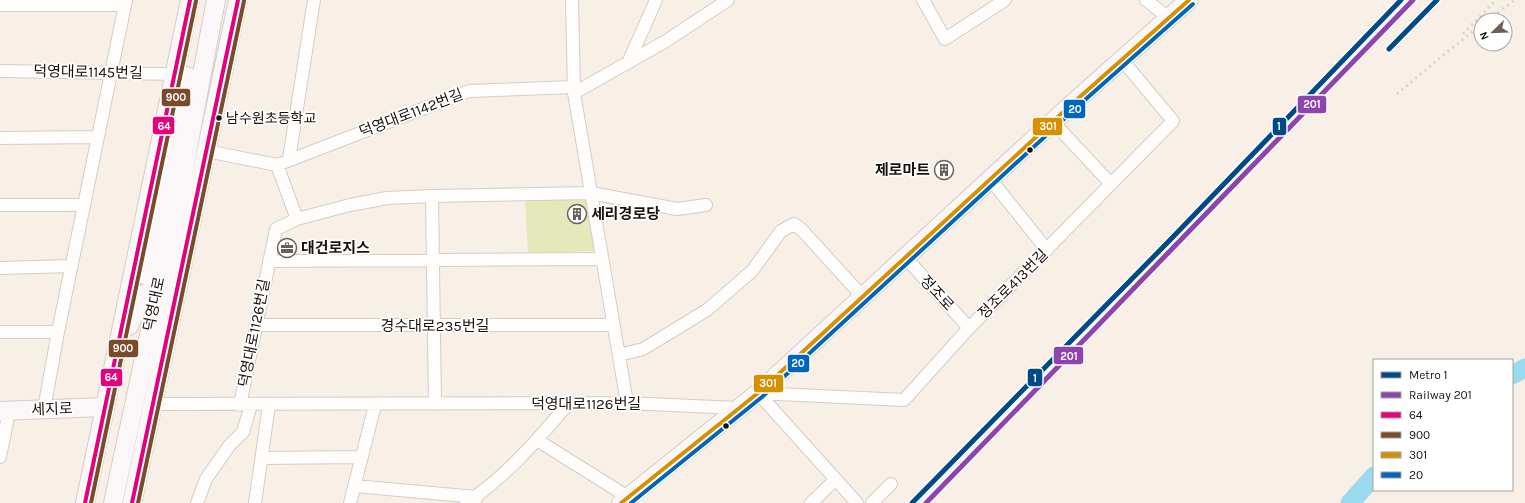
<svg xmlns="http://www.w3.org/2000/svg" width="1525" height="503" viewBox="0 0 1525 503" font-family="Karla,'Noto Sans KR',sans-serif">
	<style>
		.green { fill: #e5e8b9 }
		.lines { fill: none; stroke-linecap: round; stroke-linejoin: round }
		.river { stroke: #9adaef; stroke-width: 19 }
		.street-casing { stroke: #d4ccc6; stroke-width: 14 }
		.secondary-casing { stroke: #d4ccc6; stroke-width: 20 }
		.street { stroke: #fefdfb; stroke-width: 12 }
		.secondary { stroke: #fbf6f7; stroke-width: 18 }
		.rail { stroke: #d6d3d1; stroke-width: 3; stroke-dasharray: 2 4; stroke-linecap: butt }
		.bus-1-casing { stroke: #fff; stroke-width: 7 }
		.bus-2-casing { stroke: #fff; stroke-width: 7 }
		.bus-3-casing { stroke: #fff; stroke-width: 7 }
		.bus-4-casing { stroke: #fff; stroke-width: 7 }
		.bus-1 { stroke: #e5007d; stroke-width: 4 }
		.bus-2 { stroke: #7a4b2a; stroke-width: 4 }
		.bus-3 { stroke: #d69002; stroke-width: 4 }
		.bus-4 { stroke: #0065bd; stroke-width: 4 }
		.rail-1-casing { stroke: #fff; stroke-width: 8 }
		.rail-1 { stroke: #8e44ad; stroke-width: 5 }
		.metro-1-casing { stroke: #fff; stroke-width: 8 }
		.metro-1 { stroke: #004a85; stroke-width: 5 }
		.bus-dot { fill: #1a130d; stroke: #fff; stroke-width: 1.5 }
		.labels { text-anchor: middle; stroke-width: 3.5; stroke-linejoin: round; paint-order: stroke }
		.bus-label { font-size: 14px; fill: #1a130d; stroke: #fff; text-anchor: start }
		.street-label { font-size: 15px; fill: #1a130d; stroke: #fff }
		.poi-label { font-size: 15px; font-weight: bold; fill: #1a130d; stroke: #fff; text-anchor: start }
		.line-badge { stroke: #fff; stroke-width: 1.5 }
		.badge-label { font-size: 11px; text-anchor: middle; font-weight: bold; fill: #fff }
	</style>
	<rect width="100%" height="100%" fill="#f8efe7"/>
	<path class="green" d="M 525,199 L 588,199 L 597,251 L 528,253 Z"/>
	<g class="lines">
		<path class="river" d="M 1512,375 L 1525,368
			M 1350,503 L 1374,476"/>
		<g class="street-casing">
			<path id="street" d="M 572,0 L 574,93 L 627,403
				M 923,0 L 945,39 L 1005,0
				M 1146,0 L 1169,18
				M 0,5 L 124,5
				M 628,63 L 656,0
				M 0,71 L 176,74
				M 574,93 L 666,41 L 728,0
				M 1053,122 L 1111,184
				M 0,138 L 98,137
				M 207,151 L 277,165 L 469,91 L 574,87
				M 289,159 L 314,0
				M 991,180 L 1047,250
				M 432,196 L 435,404
				M 0,205 L 84,205
				M 297,219 L 350,205 L 387,198 L 432,196 L 591,193 L 677,209 L 706,205
				M 906,258 L 969,328
				M 269,261 L 602,259
				M 0,268 L 71,266
				M 256,325 L 613,325
				M 0,332 L 58,332
				M 619,355 L 643,349 L 707,310 L 752,271 L 781,231 L 794,224 L 801,229 L 863,297
				M 758,393 L 904,400 L 969,328 L 1173,121 L 1123,61
				M 758,393 L 857,503
				M 153,404 L 627,403 L 737,408
				M 240,405 L 276,229 L 297,219 L 277,165
				M 44,409 L 58,332 L 126,0
				M 537,440 L 628,497
				M 0,457 L 9,411
				M 262,458 L 362,457
				M 355,486 L 476,497 L 476,499
				M 197,503 L 206,479 L 229,446 L 243,432 L 251,405
				M 255,503 L 269,405
				M 350,503 L 375,405
				M 466,503 C 506,477 538,439 569,403
				M 811,503 L 835,480
				M 872,503 L 891,484"/>
		</g>
		<g class="secondary-casing">
			<path id="secondary" d="M 148,277 L 187,76
				M 129,326 L 144,294
				M 0,411 L 104,407
				M 85,503 L 190,0
				M 113,503 L 178,200 L 216,0
				M 132,503 L 238,0
				M 621,503 L 758,393 L 1073,103 L 1189,0"/>
		</g>
		<use href="#street" class="street"/>
		<use href="#secondary" class="secondary"/>
		<path class="rail" d="M 1488,20 L 1515,0
			M 1463,34 L 1496,0
			M 1397,94 L 1441,57 L 1481,25"/>
		<g class="bus-1-casing">
			<path id="bus-1" d="M 85,503 L 190,0
				M 132,503 L 238,0"/>
		</g>
		<g class="bus-2-casing">
			<path id="bus-2" d="M 91,503 L 196,1
				M 138,503 L 244,1"/>
		</g>
		<g class="bus-3-casing">
			<path id="bus-3" d="M 621,503 L 758,393 L 1073,103 L 1189,0"/>
		</g>
		<g class="bus-4-casing">
			<path id="bus-4" d="M 631,503 L 762,397 L 1077,107 L 1193,4"/>
		</g>
		<use href="#bus-1" class="bus-1"/>
		<use href="#bus-2" class="bus-2"/>
		<use href="#bus-3" class="bus-3"/>
		<use href="#bus-4" class="bus-4"/>
		<g class="rail-1-casing">
			<path id="rail-1" d="M 926,503 L 1413,0"/>
		</g>
		<use href="#rail-1" class="rail-1"/>
		<g class="metro-1-casing">
			<path id="metro-1" d="M 1389,49 L 1437,0
				M 912,503 L 1170,240 L 1401,0"/>
		</g>
		<use href="#metro-1" class="metro-1"/>
	</g>
	<defs>
		<g id="building-ring" transform="scale(1)"><circle r="9.5" fill="#fff" stroke="#686059" stroke-width="1.5"/><path d="M-4-6H4V6H1V3H-1V6H-4ZM-2.5-4.3h1.7v1.8h-1.7ZM.8-4.3h1.7v1.8H.8ZM-2.5-1h1.7V.8h-1.7ZM.8-1h1.7V.8H.8Z" fill="#686059"/></g>
		<g id="office-ring" transform="scale(1)"><circle r="9.5" fill="#fff" stroke="#686059" stroke-width="1.5"/><path d="M-6-3h4V-5.5h4V-3h4V5H-6ZM-1-4.5V-3h2v-1.5ZM-6 0V1H6V0Z" fill="#686059"/></g>
	</defs>
	<g fill-rule="evenodd">
		<use href="#building-ring" x="944" y="170"/>
		<use href="#building-ring" x="577" y="214"/>
		<use href="#office-ring" x="287" y="248"/>
	</g>
	<g class="bus-dot">
		<circle cx="219" cy="118" r="3.5"/>
		<circle cx="1030" cy="150" r="3.5"/>
		<circle cx="726" cy="426" r="3.5"/>
	</g>
	<g class="labels">
		<g class="bus-label">
			<text x="226" y="123">남수원초등학교</text>
		</g>
		<g class="street-label">
			<text transform="translate(88 72) rotate(1)" y="5">덕영대로1145번길</text>
			<text transform="translate(411 113) rotate(-21)" y="5">덕영대로1142번길</text>
			<text transform="translate(1013 284) rotate(-45)" y="5">정조로413번길</text>
			<text transform="translate(937 293) rotate(47)" y="5">정조로</text>
			<text transform="translate(154 304) rotate(-78)" y="5">덕영대로</text>
			<text x="435" y="331">경수대로235번길</text>
			<text transform="translate(254 333) rotate(-79)" y="5">덕영대로1126번길</text>
			<text x="586" y="409">덕영대로1126번길</text>
			<text transform="translate(52 409) rotate(-2)" y="5">세지로</text>
		</g>
		<g class="poi-label">
			<text x="930" y="175" text-anchor="end">제로마트</text>
			<text x="591" y="219">세리경로당</text>
			<text x="301" y="253">대건로지스</text>
		</g>
	</g>
	<g class="line-badge">
		<rect x="161" y="88" width="30" height="19" rx="4" fill="#7a4b2a"/>
		<rect x="1297" y="95" width="30" height="19" rx="4" fill="#8e44ad"/>
		<rect x="1063" y="99" width="23" height="20" rx="4" fill="#0065bd"/>
		<rect x="152" y="116" width="23" height="19" rx="4" fill="#e5007d"/>
		<rect x="1272" y="117" width="15" height="19" rx="4" fill="#004a85"/>
		<rect x="1032" y="117" width="31" height="19" rx="4" fill="#d69002"/>
		<rect x="108" y="339" width="31" height="19" rx="4" fill="#7a4b2a"/>
		<rect x="1053" y="346" width="31" height="19" rx="4" fill="#8e44ad"/>
		<rect x="787" y="354" width="23" height="19" rx="4" fill="#0065bd"/>
		<rect x="100" y="368" width="23" height="19" rx="4" fill="#e5007d"/>
		<rect x="1027" y="368" width="16" height="19" rx="4" fill="#004a85"/>
		<rect x="753" y="374" width="31" height="19" rx="4" fill="#d69002"/>
	</g>
	<g class="badge-label">
		<text x="176" y="101">900</text>
		<text x="1312" y="108">201</text>
		<text x="1075" y="113">20</text>
		<text x="164" y="130">64</text>
		<text x="1279" y="130">1</text>
		<text x="1048" y="130">301</text>
		<text x="123" y="352">900</text>
		<text x="1069" y="360">201</text>
		<text x="798" y="367">20</text>
		<text x="111" y="381">64</text>
		<text x="1035" y="382">1</text>
		<text x="768" y="387">301</text>
	</g>
	<rect x="1373" y="359" width="140" height="132" fill="#ffffff" stroke="#a3a19e"/>
	<rect x="1381" y="372" width="20" height="6" fill="#004a85" stroke="#a3a19e"/>
	<text x="1409" y="379" font-size="12" fill="#1a130d">Metro 1</text>
	<rect x="1381" y="392" width="20" height="6" fill="#8e44ad" stroke="#a3a19e"/>
	<text x="1409" y="399" font-size="12" fill="#1a130d">Railway 201</text>
	<rect x="1381" y="412" width="20" height="6" fill="#e5007d" stroke="#a3a19e"/>
	<text x="1409" y="419" font-size="12" fill="#1a130d">64</text>
	<rect x="1381" y="432" width="20" height="6" fill="#7a4b2a" stroke="#a3a19e"/>
	<text x="1409" y="439" font-size="12" fill="#1a130d">900</text>
	<rect x="1381" y="452" width="20" height="6" fill="#d69002" stroke="#a3a19e"/>
	<text x="1409" y="459" font-size="12" fill="#1a130d">301</text>
	<rect x="1381" y="472" width="20" height="6" fill="#0065bd" stroke="#a3a19e"/>
	<text x="1409" y="479" font-size="12" fill="#1a130d">20</text>
	<g transform="translate(1493 32) rotate(247)"><circle r="19" fill="#ffffff" stroke="#a3a19e"/>
	<path d="M0-3L7 15L0 10L-7 15Z" fill="#686059"/>
	<text y="-6" font-size="11" font-weight="bold" text-anchor="middle" fill="#1a130d">N</text>
	</g>
</svg>
